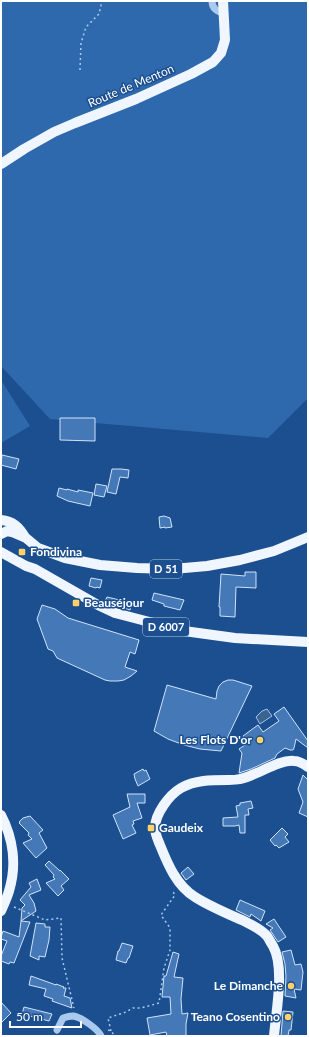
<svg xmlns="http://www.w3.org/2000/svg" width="309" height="1037" viewBox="0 0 309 1037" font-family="Lato,sans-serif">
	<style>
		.green { fill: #2e69ad }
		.water { fill: #3c6290; stroke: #9cc4f0 }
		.building { fill: #4478b7; stroke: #cfe3fa }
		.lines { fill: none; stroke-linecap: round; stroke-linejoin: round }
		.path { stroke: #a9c9ee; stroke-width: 1.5; stroke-dasharray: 2 3; stroke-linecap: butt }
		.minor { stroke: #a9c9ee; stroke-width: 7 }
		.major { stroke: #f0f6ff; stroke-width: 10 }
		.poi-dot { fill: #ffd166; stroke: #1b4f8f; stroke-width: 1.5 }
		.labels { text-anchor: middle; stroke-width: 3; stroke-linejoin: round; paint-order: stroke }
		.shield { fill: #1b4f8f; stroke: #bbcadd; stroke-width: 1 }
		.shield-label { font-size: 11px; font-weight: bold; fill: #fff }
		.street-label { font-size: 12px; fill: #fff; stroke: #1b4f8f }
		.poi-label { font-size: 12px; font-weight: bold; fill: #fff; stroke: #1b4f8f; text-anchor: start }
	</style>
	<rect width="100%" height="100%" fill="#1b4f8f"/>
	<path class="green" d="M 1,1 L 308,1 L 308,398 L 268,438 L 50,419 L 1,366 Z
		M 1,380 L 30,426 L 1,443 Z"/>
	<path class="water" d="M 267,709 L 272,716 L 260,724 L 256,717 L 262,711 Z"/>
	<path class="building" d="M 60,418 L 95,418 L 95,441 L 60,440 Z
		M 2,455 L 19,459 L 16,469 L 1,465 Z
		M 112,469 L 121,469 L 129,470 L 128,478 L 120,477 L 116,494 L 107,492 Z
		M 96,484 L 107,486 L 104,497 L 94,495 Z
		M 59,488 L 67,490 L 67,489 L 78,492 L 78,490 L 93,493 L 90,506 L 68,501 L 57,496 Z
		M 164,516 L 170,518 L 172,527 L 165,528 L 165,527 L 160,528 L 159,517 Z
		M 245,572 L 256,572 L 256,588 L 236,587 L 235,617 L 220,616 L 220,607 L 219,607 L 221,574 L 245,576 Z
		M 91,578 L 102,580 L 100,588 L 97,587 L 96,588 L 89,586 Z
		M 154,593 L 184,600 L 180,610 L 164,606 L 164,604 L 152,600 Z
		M 107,597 L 132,603 L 130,610 L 105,601 Z
		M 42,605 L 55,609 L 68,618 L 139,640 L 135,654 L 130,652 L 125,667 L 137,671 L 131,676 L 124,680 L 118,681 L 110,681 L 105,680 L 57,658 L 53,651 L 48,649 L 37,619 Z
		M 228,680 L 233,680 L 252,686 L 221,751 L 200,749 L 184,745 L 168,739 L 154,731 L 167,685 L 216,699 L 217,691 L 219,686 L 223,682 Z
		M 284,707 L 308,741 L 308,748 L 296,739 L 294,748 L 293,750 L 290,750 L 285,748 L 277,754 L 275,758 L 251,769 L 239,773 L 242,753 L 239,749 L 248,743 L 243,736 L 258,725 L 263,732 L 279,721 L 274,714 Z
		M 143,769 L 144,771 L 146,770 L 150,779 L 138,786 L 135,779 L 134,774 Z
		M 303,775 L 308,780 L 308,817 L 299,813 L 303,802 L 298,789 Z
		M 127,794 L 145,794 L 145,803 L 137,803 L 142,818 L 133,821 L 134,824 L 132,825 L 136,833 L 123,839 L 113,815 L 130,807 Z
		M 251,801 L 253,808 L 248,809 L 249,815 L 245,815 L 245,833 L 240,833 L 239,825 L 235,826 L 223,826 L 223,818 L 238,817 L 236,806 L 240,805 L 240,803 Z
		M 30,816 L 43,830 L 39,833 L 47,848 L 36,858 L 23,843 L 32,839 L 28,835 L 29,833 L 19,823 L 20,823 L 19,822 L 23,818 Z
		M 282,828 L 288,834 L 285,837 L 289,842 L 279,848 L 276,845 L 275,846 L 270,840 Z
		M 49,861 L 60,871 L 60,870 L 69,879 L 61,886 L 64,890 L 58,896 L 46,883 L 55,879 L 53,877 L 54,875 L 45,865 Z
		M 188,867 L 194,874 L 186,880 L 181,873 Z
		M 37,879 L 41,890 L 29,895 L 34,903 L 36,911 L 21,921 L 22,908 L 25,905 L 20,900 L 31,887 L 29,883 Z
		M 240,900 L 265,911 L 261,921 L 251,914 L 250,917 L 236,910 Z
		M 274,919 L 286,937 L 278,942 L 270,930 L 273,928 L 266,924 Z
		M 21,921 L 30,922 L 14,963 L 10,962 L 9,964 L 1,961 L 1,956 L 7,941 L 1,939 L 1,937 L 3,931 L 19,937 Z
		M 36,923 L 45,924 L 45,927 L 50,927 L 49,940 L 45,957 L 39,956 L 39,960 L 30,956 Z
		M 122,943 L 133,946 L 129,958 L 128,958 L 126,963 L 116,960 L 118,951 L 119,951 Z
		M 291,950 L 295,965 L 301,964 L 303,972 L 301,990 L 294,989 L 296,998 L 285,996 L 286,976 L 285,964 L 282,952 Z
		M 173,952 L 179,954 L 174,977 L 183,978 L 181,999 L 182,1014 L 188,1013 L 186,1024 L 186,1036 L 167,1036 L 166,1032 L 150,1035 L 147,1018 L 171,1014 L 170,997 L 162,997 L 164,976 L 166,976 Z
		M 31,976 L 56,985 L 56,984 L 64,987 L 63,988 L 66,988 L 64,996 L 70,998 L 72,1008 L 52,1001 L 53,999 L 44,996 L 46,989 L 29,985 Z
		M 1,1002 L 11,1013 L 1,1023 Z
		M 24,1007 L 52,1014 L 49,1021 L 22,1014 Z
		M 283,1011 L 293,1012 L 291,1030 L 289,1030 L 288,1036 L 281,1036 Z"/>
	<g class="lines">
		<path class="path" d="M 80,70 L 81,43 L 86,27 L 99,14 L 102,1
			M 14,907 L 45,920 L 61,918 L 62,958 L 74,1008
			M 108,1030 L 111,1031 L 115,1036
			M 111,1031 L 108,1018 L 126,1012 L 133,1008 L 141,1008 L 159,1003 L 164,968 L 170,950 L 170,928 L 161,915 L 175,895 L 172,890"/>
		<path class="minor" d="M 212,1 C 212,9 217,11 224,14
			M 57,1030 L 63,1018 C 66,1017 70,1016 73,1016 C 81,1017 98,1029 101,1036"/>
		<path class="major" d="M 1,164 L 24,149 L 54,132 L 75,123 L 136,99 L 191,74 L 213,62 L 221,53 L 225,40 L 223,1
			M 1,520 C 13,521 19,527 25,537
			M 1,534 L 7,531 L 12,532 L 26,538 L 38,548 L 65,558 L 100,565 L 137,568 L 173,569 L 207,566 L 240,560 L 274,551 L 308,537
			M 1,552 L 26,566 L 35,569 L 98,605 L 115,613 L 184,631 L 235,638 L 308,642
			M 1,815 C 13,838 17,865 9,891 C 7,898 4,904 1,911
			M 274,1036 C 276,1012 285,967 273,946 C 271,943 269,939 267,936 C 261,929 252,925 244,921 C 228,914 209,906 195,897 C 177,886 168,865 160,845 C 158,840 155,834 155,828 C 155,814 169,795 181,788 C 195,780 211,780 228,780 C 232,780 236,780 240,779 C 256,776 279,759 294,761 C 299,761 304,764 308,767"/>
	</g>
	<g class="poi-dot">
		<rect x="18" y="548" width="8" height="8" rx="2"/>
		<rect x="72" y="599" width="8" height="8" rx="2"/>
		<circle cx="260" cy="740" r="4"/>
		<rect x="147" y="824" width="8" height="8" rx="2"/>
		<circle cx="291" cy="986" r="4"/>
		<circle cx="288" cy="1017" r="4"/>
	</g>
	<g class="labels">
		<g class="shield">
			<rect x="150" y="560" width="32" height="18" rx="3"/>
			<rect x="143" y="618" width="46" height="18" rx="3"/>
		</g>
		<g class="shield-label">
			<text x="166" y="573">D 51</text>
			<text x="166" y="631">D 6007</text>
		</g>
		<g class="street-label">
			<text transform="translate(131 86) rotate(-23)" y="4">Route de Menton</text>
		</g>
		<g class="poi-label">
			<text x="30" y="556">Fondivina</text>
			<text x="84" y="607">Beauséjour</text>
			<text x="252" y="744" text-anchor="end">Les Flots D'or</text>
			<text x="159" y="832">Gaudeix</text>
			<text x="283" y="990" text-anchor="end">Le Dimanche</text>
			<text x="280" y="1021" text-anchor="end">Teano Cosentino</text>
		</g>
	</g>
	<rect width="309" height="1037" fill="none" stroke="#ffffff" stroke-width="4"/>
	<path d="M10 1021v6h71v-6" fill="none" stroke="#ffffff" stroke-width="2"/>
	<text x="16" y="1021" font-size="12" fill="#ffffff" stroke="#1b4f8f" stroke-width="3" paint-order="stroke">50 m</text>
</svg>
